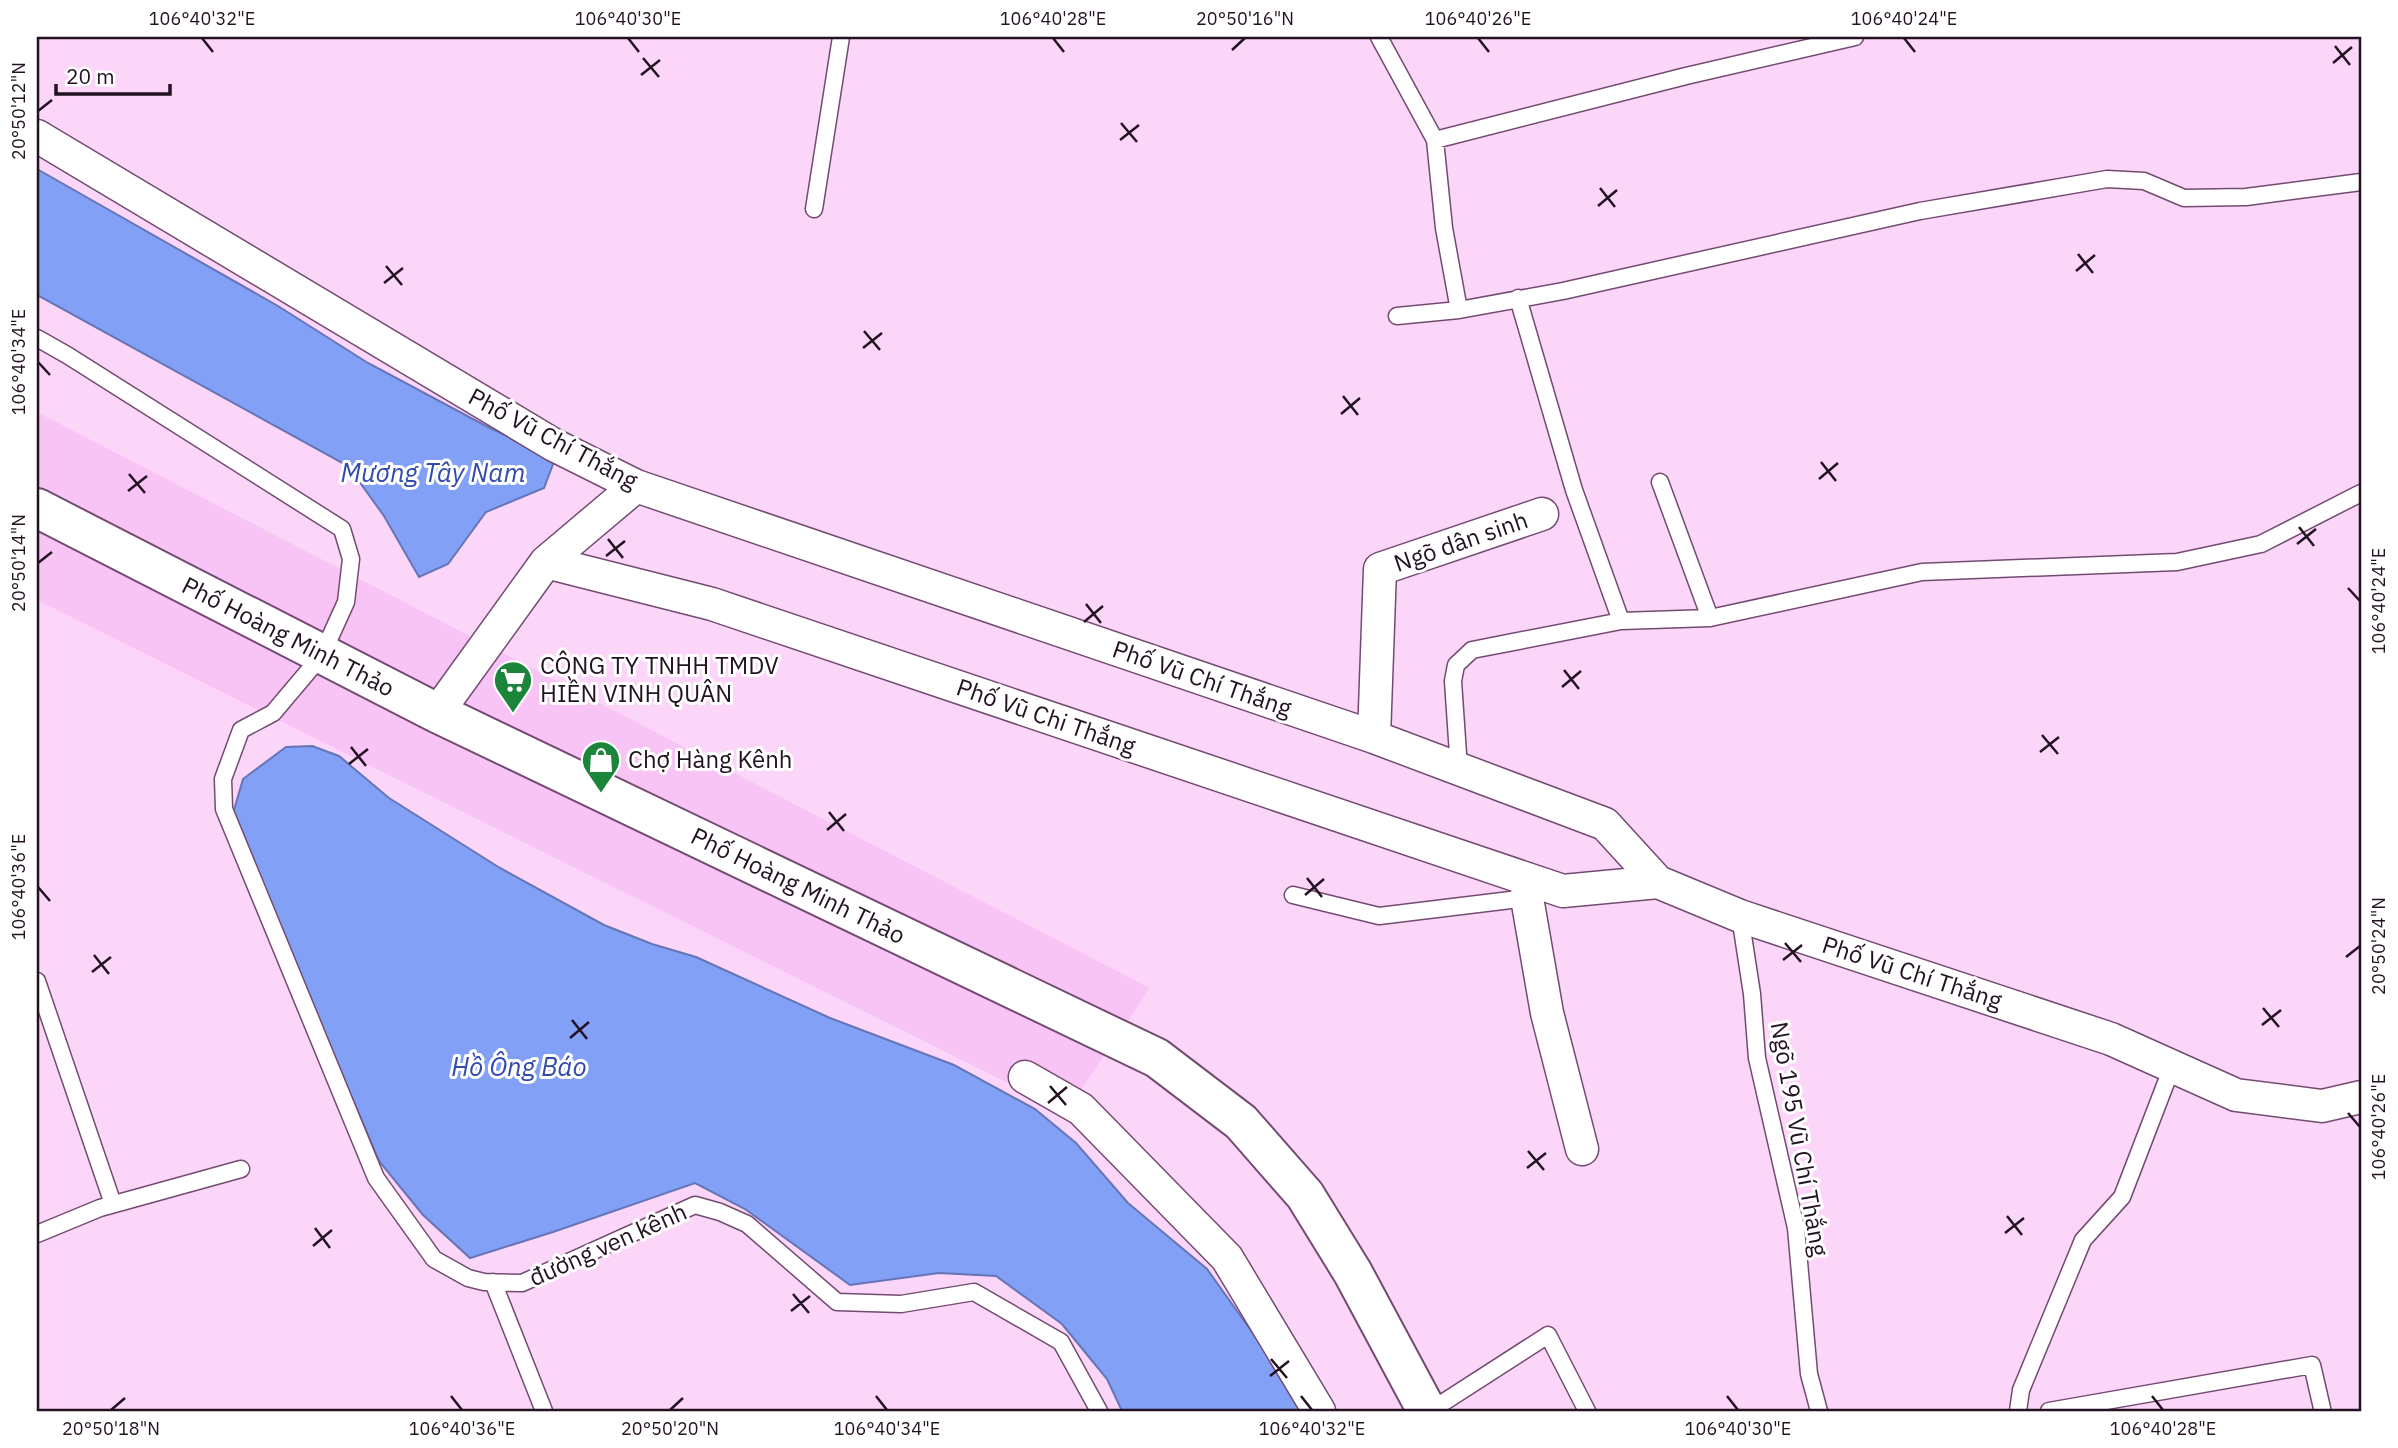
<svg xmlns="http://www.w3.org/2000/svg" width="2398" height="1448" viewBox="0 0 2398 1448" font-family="'IBM Plex Sans',sans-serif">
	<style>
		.built { fill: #f8c4f5 }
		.water { fill: #82a0f5; stroke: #6675b6; stroke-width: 2 }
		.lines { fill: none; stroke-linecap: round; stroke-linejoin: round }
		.lane-casing { stroke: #734b71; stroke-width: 19 }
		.street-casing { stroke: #734b71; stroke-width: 35 }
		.secondary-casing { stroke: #734b71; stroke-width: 42 }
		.lane { stroke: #fff; stroke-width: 16 }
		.street { stroke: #fff; stroke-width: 32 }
		.secondary { stroke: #fff; stroke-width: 38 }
		.ticks { fill: none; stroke: #231222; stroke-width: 2.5 }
		.labels { text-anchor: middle; stroke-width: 6; stroke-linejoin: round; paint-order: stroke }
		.street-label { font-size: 24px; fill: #231222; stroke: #fff }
		.poi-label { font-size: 24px; fill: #231222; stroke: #fff; text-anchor: start }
		.water-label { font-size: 26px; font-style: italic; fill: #314aac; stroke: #fff }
		.neatline { fill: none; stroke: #231222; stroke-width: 2.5 }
		.ticks-label { font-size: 18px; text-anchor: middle; fill: #231222 }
	</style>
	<rect width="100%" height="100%" fill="#fcd6f9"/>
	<path class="built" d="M 37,412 L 1150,988 L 1066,1112 L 37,600 Z"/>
	<path class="water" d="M 37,169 L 278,306 L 368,363 L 486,426 L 555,459 L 544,488 L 486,512 L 448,564 L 419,577 L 384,516 L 348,466 L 37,295 Z
		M 312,746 L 339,756 L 389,798 L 500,868 L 604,925 L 652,944 L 696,957 L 830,1018 L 954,1065 L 1035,1109 L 1076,1143 L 1128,1203 L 1207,1269 L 1272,1360 L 1301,1411 L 1122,1411 L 1107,1379 L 1062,1324 L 996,1276 L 939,1273 L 850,1285 L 745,1209 L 695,1183 L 553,1232 L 470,1258 L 423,1215 L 379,1161 L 232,817 L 243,779 L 286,747 Z"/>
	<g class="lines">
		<g class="lane-casing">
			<path id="lane" d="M 1379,37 L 1435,140 L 1444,228 L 1459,310
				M 1435,140 L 1686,76 L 1855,37
				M 814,209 L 841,37
				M 1518,298 L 1574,490 L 1621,621
				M 1397,316 L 1459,310 L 1563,291 L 1920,211 L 2107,179 L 2144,181 L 2184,198 L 2246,197 L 2361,182
				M 37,338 L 67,355 L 342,529 L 351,559 L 346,602 L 322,655 L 273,713 L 241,730 L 223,779 L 224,809 L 376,1178 L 434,1259 L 468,1278 L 484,1282 L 522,1283 L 695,1205 L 720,1212 L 747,1224 L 837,1302 L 901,1304 L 974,1292 L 1061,1342 L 1099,1411
				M 1660,482 L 1710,618
				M 1459,769 L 1453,681 L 1456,665 L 1472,650 L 1621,621 L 1710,618 L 1922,572 L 2177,562 L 2261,544 L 2361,493
				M 1293,895 L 1379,916 L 1527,898
				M 1740,916 L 1752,994 L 1757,1058 L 1796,1228 L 1809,1374 L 1819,1411
				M 37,981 L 113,1204
				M 37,1234 L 100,1208 L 241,1169
				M 493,1282 L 544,1411
				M 1430,1411 L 1548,1335 L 1587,1411
				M 2018,1411 L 2021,1390 L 2083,1240 L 2122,1197 L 2172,1067
				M 2049,1411 L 2312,1365 L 2322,1408"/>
		</g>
		<g class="street-casing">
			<path id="street" d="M 37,136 L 554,445 L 636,486 L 1374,737 L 1605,824 L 1658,882 L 1740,916 L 2111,1039 L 2236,1095 L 2322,1106 L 2361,1097
				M 546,562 L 712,604 L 1563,891 L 1658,882
				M 437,713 L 546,562 L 636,486
				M 1374,737 L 1380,569 L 1542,514
				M 1528,880 L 1527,898 L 1547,1013 L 1582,1149
				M 1025,1077 L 1081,1109 L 1227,1258 L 1319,1411"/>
		</g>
		<g class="secondary-casing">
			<path id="secondary" d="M 37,508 L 437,713 L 1157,1058 L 1241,1122 L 1305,1195 L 1353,1273 L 1427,1411"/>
		</g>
		<use href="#lane" class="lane"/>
		<use href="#street" class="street"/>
		<use href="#secondary" class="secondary"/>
	</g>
	<path class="ticks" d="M 202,38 L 213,52M 628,38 L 639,52M 1053,38 L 1064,52M 1478,38 L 1489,52M 1904,38 L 1915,52M 2335,46 L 2350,65M 1232,50 L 1245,38M 643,58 L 659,77M 2333,63 L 2352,47M 641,75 L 660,60M 38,111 L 52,100M 1121,123 L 1137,142M 1120,140 L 1139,125M 1600,188 L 1615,207M 1598,206 L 1617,190M 2078,254 L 2093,273M 386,266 L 402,285M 2076,271 L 2095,255M 384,283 L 403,268M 864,331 L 880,350M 863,348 L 882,333M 38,362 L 50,375M 1343,396 L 1358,415M 1341,414 L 1360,398M 1821,462 L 1836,481M 129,474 L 145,493M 1819,479 L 1838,463M 128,491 L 147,476M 2299,527 L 2314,546M 608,539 L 623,558M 2297,544 L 2316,529M 606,556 L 625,541M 38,563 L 52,552M 2348,588 L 2360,601M 1086,604 L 1101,623M 1084,622 L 1103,606M 1564,670 L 1579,689M 1562,687 L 1581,671M 2042,735 L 2058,754M 351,747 L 366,766M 2040,752 L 2059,737M 349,764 L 368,749M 829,812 L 844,831M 827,830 L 846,814M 1307,878 L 1322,897M 38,887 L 50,901M 1305,895 L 1324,879M 1785,943 L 1801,962M 94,955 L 109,974M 2346,957 L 2360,946M 1783,960 L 1802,945M 92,972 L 111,957M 2263,1008 L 2279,1027M 572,1020 L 587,1039M 2262,1025 L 2281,1010M 570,1038 L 589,1022M 1050,1086 L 1066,1105M 1048,1103 L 1067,1087M 2348,1113 L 2360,1127M 1528,1151 L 1544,1170M 1527,1168 L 1546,1153M 2007,1216 L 2022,1235M 315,1228 L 330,1248M 2005,1233 L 2024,1218M 313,1246 L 332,1230M 793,1294 L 809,1313M 791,1311 L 810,1296M 1271,1359 L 1287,1378M 1270,1376 L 1289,1361M 451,1396 L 462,1410M 876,1396 L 887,1410M 1301,1396 L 1312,1410M 1727,1396 L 1738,1410M 2152,1396 L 2163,1410M 111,1410 L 125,1398M 670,1410 L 683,1398"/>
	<defs>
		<g id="supermarket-pin" transform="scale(2.0125)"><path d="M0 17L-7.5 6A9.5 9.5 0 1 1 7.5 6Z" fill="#1b853b" stroke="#fff"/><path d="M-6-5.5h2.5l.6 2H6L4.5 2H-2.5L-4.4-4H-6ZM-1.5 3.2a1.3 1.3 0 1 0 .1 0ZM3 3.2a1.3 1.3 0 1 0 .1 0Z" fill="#fff"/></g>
		<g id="shop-pin" transform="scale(2.0125)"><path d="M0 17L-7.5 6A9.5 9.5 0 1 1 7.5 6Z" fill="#1b853b" stroke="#fff"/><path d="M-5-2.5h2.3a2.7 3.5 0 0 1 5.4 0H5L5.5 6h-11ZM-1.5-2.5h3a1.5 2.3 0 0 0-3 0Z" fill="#fff"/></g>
	</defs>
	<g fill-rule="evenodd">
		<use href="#supermarket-pin" x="513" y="680"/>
		<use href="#shop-pin" x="601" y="760"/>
	</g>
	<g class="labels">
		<g class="street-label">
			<text transform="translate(553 439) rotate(28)" y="8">Phố Vũ Chí Thắng</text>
			<text transform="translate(1461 542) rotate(-19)" y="8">Ngõ dân sinh</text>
			<text transform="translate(288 637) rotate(27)" y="8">Phố Hoàng Minh Thảo</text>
			<text transform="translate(1202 679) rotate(19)" y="8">Phố Vũ Chí Thắng</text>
			<text transform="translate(1046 717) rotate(19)" y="8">Phố Vũ Chi Thắng</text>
			<text transform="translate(798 886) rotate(26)" y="8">Phố Hoàng Minh Thảo</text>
			<text transform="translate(1912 973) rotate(18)" y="8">Phố Vũ Chí Thắng</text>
			<text transform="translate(1799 1139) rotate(80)" y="8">Ngõ 195 Vũ Chí Thắng</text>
			<text transform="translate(608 1245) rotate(-24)" y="8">đường ven kênh</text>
		</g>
		<g class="poi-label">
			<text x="540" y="674">CÔNG TY TNHH TMDV<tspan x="540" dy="28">HIỀN VINH QUÂN</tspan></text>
			<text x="628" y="768">Chợ Hàng Kênh</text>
		</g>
		<g class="water-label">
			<text x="433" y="482">Mương Tây Nam</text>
			<text x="519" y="1076">Hồ Ông Báo</text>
		</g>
	</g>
	<rect width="2398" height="1448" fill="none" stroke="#ffffff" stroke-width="77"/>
	<path d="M56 84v10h114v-10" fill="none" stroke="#231222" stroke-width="3.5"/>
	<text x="66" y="84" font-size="21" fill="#231222" stroke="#ffffff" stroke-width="5" paint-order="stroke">20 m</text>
	<rect x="38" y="38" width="2322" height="1372" class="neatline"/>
	<g class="ticks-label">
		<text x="202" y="25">106°40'32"E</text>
		<text x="628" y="25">106°40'30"E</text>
		<text x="1053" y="25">106°40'28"E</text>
		<text x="1245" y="25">20°50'16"N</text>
		<text x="1478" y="25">106°40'26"E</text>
		<text x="1904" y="25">106°40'24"E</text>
		<text transform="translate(19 111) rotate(-90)" y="6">20°50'12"N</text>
		<text transform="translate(19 362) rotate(-90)" y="6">106°40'34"E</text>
		<text transform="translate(19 563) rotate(-90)" y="6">20°50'14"N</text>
		<text transform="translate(2379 601) rotate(-90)" y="6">106°40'24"E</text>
		<text transform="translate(19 887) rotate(-90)" y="6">106°40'36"E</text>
		<text transform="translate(2379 946) rotate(-90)" y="6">20°50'24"N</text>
		<text transform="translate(2379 1127) rotate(-90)" y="6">106°40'26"E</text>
		<text x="111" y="1435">20°50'18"N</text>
		<text x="462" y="1435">106°40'36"E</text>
		<text x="670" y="1435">20°50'20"N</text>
		<text x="887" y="1435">106°40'34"E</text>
		<text x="1312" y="1435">106°40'32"E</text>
		<text x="1738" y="1435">106°40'30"E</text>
		<text x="2163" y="1435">106°40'28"E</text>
	</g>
</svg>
